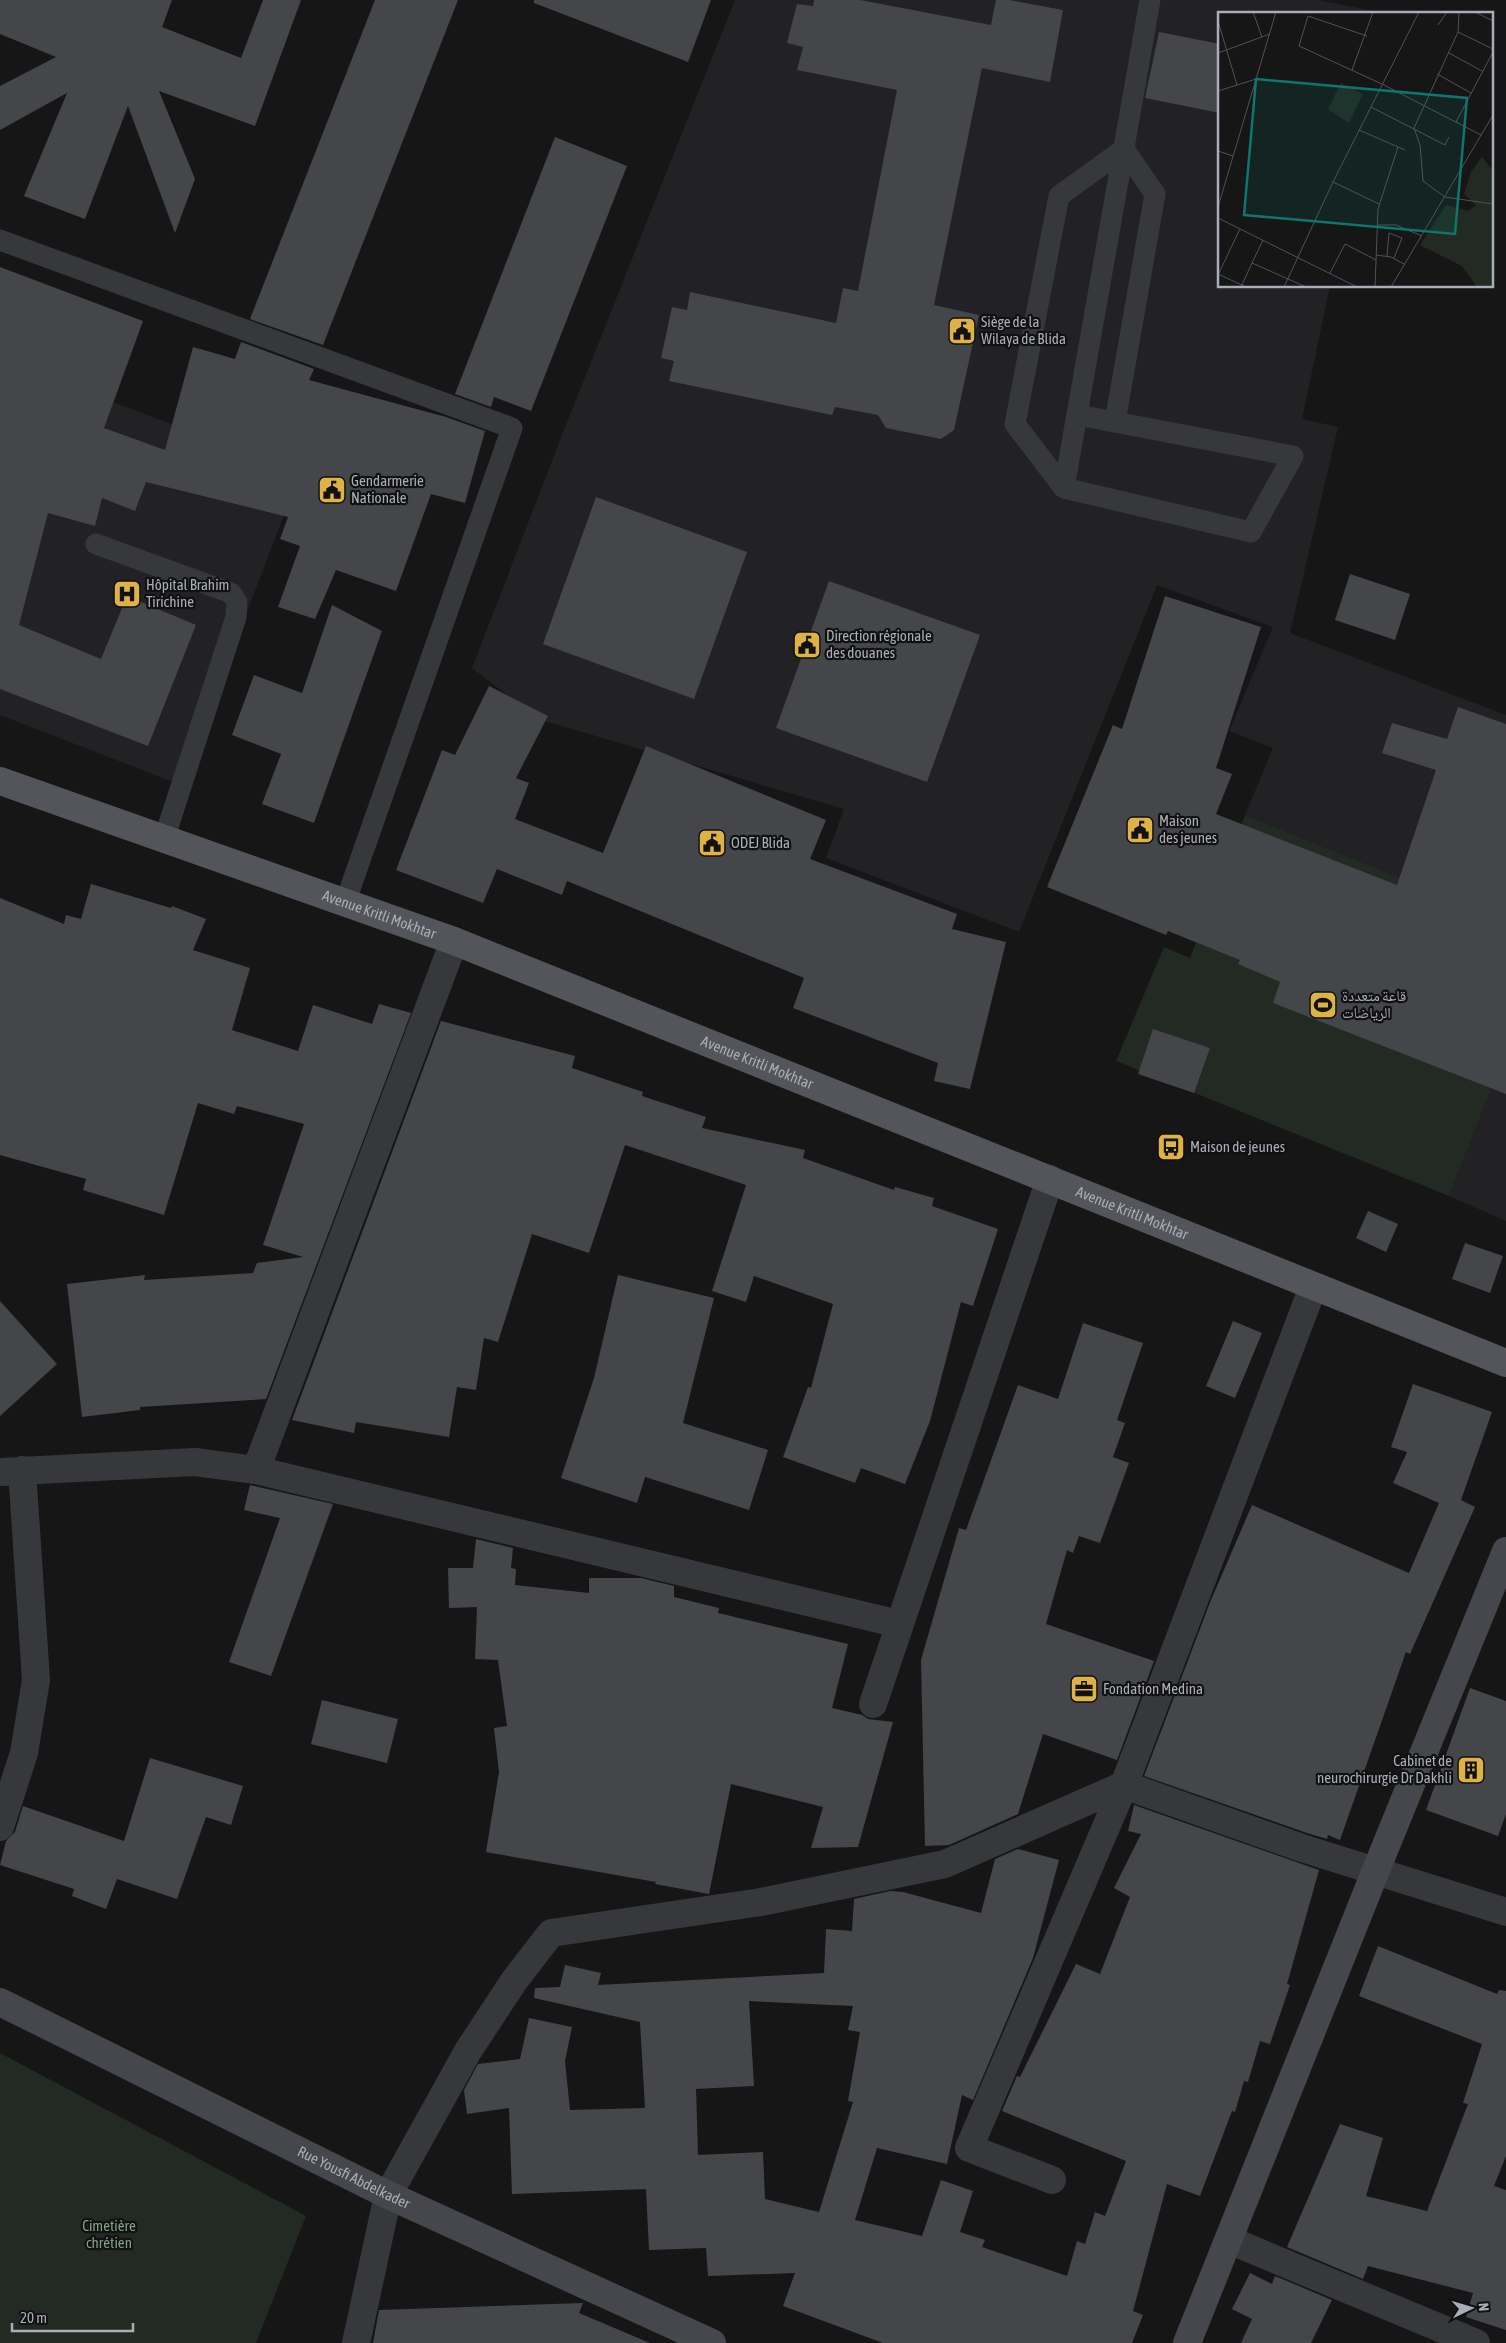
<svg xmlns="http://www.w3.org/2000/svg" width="1506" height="2343" viewBox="0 0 1506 2343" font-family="'Asap Condensed','Noto Naskh Arabic',sans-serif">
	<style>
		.built { fill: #222224 }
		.green { fill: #222a23 }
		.building { fill: #45464a; fill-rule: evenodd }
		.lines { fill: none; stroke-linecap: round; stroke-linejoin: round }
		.lane { stroke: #37383c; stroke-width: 21 }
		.street { stroke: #37383c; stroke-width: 28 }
		.secondary { stroke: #45474c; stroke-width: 28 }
		.primary { stroke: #54555b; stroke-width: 28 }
		.labels { text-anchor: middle; stroke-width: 4.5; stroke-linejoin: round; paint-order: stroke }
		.poi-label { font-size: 15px; fill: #a9adb6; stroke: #111112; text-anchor: start }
		.street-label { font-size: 15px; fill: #a9adb6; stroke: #111112 }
		.park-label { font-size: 15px; fill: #829f85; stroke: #111112 }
		.inset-road { fill: none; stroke: #515257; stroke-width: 1 }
		.view { fill: #0f766e; fill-opacity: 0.15; stroke: #0f766e; stroke-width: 2.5 }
		.inset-edge { fill: none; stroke: #a9adb6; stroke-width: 2.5 }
	</style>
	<rect width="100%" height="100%" fill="#161617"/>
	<path class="built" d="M 735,0 L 1318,0 L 1388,14 L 1220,14 L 1220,286 L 1330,286 L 1302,419 L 1338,427 L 1290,633 L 1506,715 L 1506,920 L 1245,815 L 1273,748 L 1229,731 L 1273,627 L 1157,585 L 1019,932 L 826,858 L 844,809 L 538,719 L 472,668 L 564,430 Z
		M 0,359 L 300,473 L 181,785 L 0,715 Z
		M 1506,1052 L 1506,1221 L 1449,1196 Z"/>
	<path class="green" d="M 1245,815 L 1506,920 L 1506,1052 L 1449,1196 L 1116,1061 L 1164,947 L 1190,958 Z
		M 0,2053 L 306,2216 L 256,2343 L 0,2343 Z"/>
	<path class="building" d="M 0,0 L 172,0 L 162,27 L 241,58 L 263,0 L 301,0 L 255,126 L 159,91 L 195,179 L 175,233 L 128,106 L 85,219 L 24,196 L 67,93 L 0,130 L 0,86 L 56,57 L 0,34 Z
		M 375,0 L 458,0 L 323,345 L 250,319 Z
		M 534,0 L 711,0 L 688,62 L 534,3 Z
		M 814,0 L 860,0 L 991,25 L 996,0 L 1009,0 L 1063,10 L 1050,82 L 982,68 L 934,305 L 979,315 L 954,430 L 941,439 L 886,428 L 878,415 L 835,407 L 832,415 L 669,381 L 674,361 L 661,358 L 672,307 L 687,310 L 690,292 L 836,323 L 843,288 L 858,291 L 897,90 L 797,70 L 803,47 L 787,43 L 797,4 L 813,6 Z
		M 1159,32 L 1220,44 L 1220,113 L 1145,98 Z
		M 555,137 L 627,166 L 531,411 L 494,397 L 491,407 L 455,394 Z
		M 0,267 L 143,321 L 104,428 L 165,450 L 193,347 L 235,359 L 241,342 L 314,369 L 309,380 L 446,417 L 485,431 L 465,503 L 431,494 L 396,591 L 336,570 L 315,619 L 278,607 L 300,546 L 280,539 L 288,517 L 146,482 L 135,511 L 102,498 L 95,526 L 48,513 L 19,625 L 101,659 L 127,596 L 196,625 L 148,746 L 0,689 Z
		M 596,497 L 747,552 L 694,699 L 543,644 Z
		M 1350,574 L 1410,594 L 1395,640 L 1335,620 Z
		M 829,581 L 980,635 L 927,782 L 776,728 Z
		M 1165,596 L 1261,627 L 1216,768 L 1232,774 L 1216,814 L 1397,885 L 1436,770 L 1382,753 L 1392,723 L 1447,739 L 1458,707 L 1506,724 L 1506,1094 L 1273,1003 L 1280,982 L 1238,964 L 1240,960 L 1168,931 L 1166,935 L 1047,887 L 1113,725 L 1122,729 Z
		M 332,605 L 382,631 L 314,823 L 262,804 L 281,754 L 232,735 L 254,675 L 302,693 Z
		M 489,686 L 548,716 L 516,778 L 529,783 L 515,819 L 603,853 L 646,746 L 826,820 L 810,859 L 957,914 L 952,929 L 1006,942 L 970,1089 L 934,1081 L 938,1063 L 793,1008 L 804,978 L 567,881 L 562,895 L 497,869 L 483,903 L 396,870 L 442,750 L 455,755 Z
		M 91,884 L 171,908 L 172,906 L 206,919 L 193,950 L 250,968 L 232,1030 L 298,1051 L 313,1005 L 372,1024 L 379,1004 L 411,1013 L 266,1399 L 140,1407 L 140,1410 L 82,1417 L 67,1284 L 145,1275 L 144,1280 L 253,1273 L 257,1263 L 303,1257 L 263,1245 L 304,1124 L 237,1106 L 234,1114 L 198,1103 L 164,1215 L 83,1190 L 86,1179 L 0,1155 L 0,898 L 64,924 L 66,915 L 81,919 Z
		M 441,1021 L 575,1056 L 572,1068 L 643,1092 L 642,1096 L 706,1117 L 702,1128 L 805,1150 L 803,1158 L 894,1190 L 895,1187 L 934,1198 L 932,1206 L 998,1229 L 973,1306 L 961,1302 L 930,1421 L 905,1484 L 861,1468 L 855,1483 L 783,1457 L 808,1387 L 811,1388 L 833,1304 L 754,1276 L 746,1302 L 712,1291 L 746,1185 L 625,1145 L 589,1253 L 532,1234 L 498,1342 L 484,1338 L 476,1390 L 457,1387 L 449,1437 L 356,1422 L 354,1433 L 292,1420 Z
		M 1153,1029 L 1210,1048 L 1194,1093 L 1138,1074 Z
		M 1368,1211 L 1398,1224 L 1386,1252 L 1356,1238 Z
		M 1465,1243 L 1503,1256 L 1490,1293 L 1452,1279 Z
		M 618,1275 L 714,1298 L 683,1423 L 768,1450 L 749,1510 L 645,1477 L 637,1503 L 561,1478 L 594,1378 Z
		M 0,1301 L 57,1364 L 0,1416 Z
		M 1233,1321 L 1262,1333 L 1235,1398 L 1206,1386 Z
		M 1083,1323 L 1143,1343 L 1117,1420 L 1125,1423 L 1113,1457 L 1129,1463 L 1100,1543 L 1079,1536 L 1073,1553 L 1067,1550 L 1046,1624 L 1154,1661 L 1117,1760 L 1043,1734 L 1018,1814 L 949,1845 L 925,1846 L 921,1660 L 959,1528 L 966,1530 L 1018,1385 L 1058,1399 Z
		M 1413,1384 L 1492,1412 L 1461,1500 L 1475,1507 L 1410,1654 L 1406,1652 L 1340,1840 L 1328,1835 L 1327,1839 L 1307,1833 L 1144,1776 L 1211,1600 L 1252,1505 L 1409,1573 L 1439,1503 L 1393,1483 L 1407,1452 L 1391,1447 Z
		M 250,1485 L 333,1504 L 271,1676 L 229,1662 L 280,1518 L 244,1510 Z
		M 476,1539 L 513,1548 L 511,1568 L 516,1569 L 515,1585 L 589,1593 L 589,1578 L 641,1578 L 674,1586 L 674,1597 L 719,1608 L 718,1613 L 848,1644 L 832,1708 L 862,1715 L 868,1719 L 893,1722 L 858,1847 L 811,1848 L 823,1807 L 731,1784 L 709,1894 L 655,1884 L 656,1882 L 486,1852 L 499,1772 L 494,1728 L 507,1726 L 498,1660 L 475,1659 L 477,1607 L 449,1608 L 448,1568 L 473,1568 Z
		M 1470,1688 L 1506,1701 L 1506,1814 L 1498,1836 L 1426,1810 Z
		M 322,1700 L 398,1719 L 387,1763 L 311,1744 Z
		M 150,1758 L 243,1786 L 231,1825 L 206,1817 L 177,1899 L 117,1879 L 106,1909 L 72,1896 L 74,1889 L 0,1865 L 6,1841 L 15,1832 L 23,1806 L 124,1841 Z
		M 1134,1805 L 1319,1870 L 1287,1984 L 1290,1985 L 1270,2044 L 1260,2041 L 1248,2082 L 1244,2081 L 1235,2112 L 1232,2111 L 1200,2196 L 1167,2184 L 1133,2311 L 1143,2315 L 1132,2343 L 883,2343 L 783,2306 L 795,2273 L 708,2276 L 706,2248 L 649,2250 L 646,2189 L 512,2194 L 509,2108 L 467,2114 L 464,2090 L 478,2064 L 520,2059 L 529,2018 L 572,2027 L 565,2061 L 570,2110 L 645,2108 L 640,2022 L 534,1998 L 535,1988 L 560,1987 L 565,1965 L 601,1973 L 598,1985 L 824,1973 L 826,1929 L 852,1931 L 854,1899 L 890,1891 L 903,1892 L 981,1913 L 995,1859 L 1018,1849 L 1059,1860 L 1033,1958 L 973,2100 L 962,2095 L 947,2164 L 877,2148 L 855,2220 L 922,2236 L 941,2180 L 973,2191 L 960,2232 L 985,2240 L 982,2247 L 1067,2276 L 1077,2241 L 1085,2244 L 1095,2212 L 1105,2216 L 1126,2161 L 1002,2111 L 1017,2076 L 1020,2077 L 1076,1964 L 1100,1974 L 1130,1897 L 1114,1888 L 1141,1834 L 1128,1831 ZM 749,2001 L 853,2006 L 848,2030 L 860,2032 L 848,2101 L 853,2102 L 819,2212 L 765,2199 L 763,2152 L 698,2155 L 696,2089 L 754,2086 Z
		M 1378,1946 L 1497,1994 L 1499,1990 L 1506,1991 L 1506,2156 L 1494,2186 L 1506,2190 L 1506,2330 L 1466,2317 L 1473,2293 L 1368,2266 L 1363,2279 L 1287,2247 L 1340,2124 L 1383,2138 L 1366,2196 L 1427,2211 L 1468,2104 L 1463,2103 L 1482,2044 L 1359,1996 Z
		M 1250,2273 L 1272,2284 L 1275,2276 L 1332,2300 L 1311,2343 L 1241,2343 L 1252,2319 L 1232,2309 Z
		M 583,2303 L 579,2313 L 650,2343 L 373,2343 L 379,2310 Z"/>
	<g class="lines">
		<path class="lane" d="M 0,240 L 512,428 L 345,903
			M 1078,415 L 1293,456 L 1251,532 L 1064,488 L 1015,424 L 1059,196 L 1124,149 L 1155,194 L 1115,422
			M 1064,488 L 1150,0
			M 96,544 L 231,593 L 237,602 L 236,617 L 164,839"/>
		<path class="street" d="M 256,1470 L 454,941
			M 0,1472 L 195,1462 L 256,1470 L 899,1624
			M 873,1704 L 1050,1179
			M 0,1827 L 24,1753 L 36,1680 L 22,1470
			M 1052,2180 L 969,2148 L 1124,1785 L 1313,1287
			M 1229,2240 L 1476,2343
			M 356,2343 L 388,2195 L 468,2051 L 514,1981 L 551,1933 L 761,1902 L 945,1864 L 1124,1785 L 1302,1848 L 1506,1912"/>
		<g class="secondary">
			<path id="s1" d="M 0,2002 L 388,2195 L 712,2343"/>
			<path d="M 1187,2343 L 1376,1870 L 1506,1551"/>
		</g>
		<path class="primary" id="s2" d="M 0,781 L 454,941 L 1506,1363"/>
	</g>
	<defs>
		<g id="civic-square" transform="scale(1.4375)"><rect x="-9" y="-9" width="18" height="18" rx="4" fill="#deb247" stroke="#111112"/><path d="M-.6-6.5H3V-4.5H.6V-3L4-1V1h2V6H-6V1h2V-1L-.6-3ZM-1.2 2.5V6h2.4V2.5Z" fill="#111"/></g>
		<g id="hospital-square" transform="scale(1.4375)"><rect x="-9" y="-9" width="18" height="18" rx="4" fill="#deb247" stroke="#111112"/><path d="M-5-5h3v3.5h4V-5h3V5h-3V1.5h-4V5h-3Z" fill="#111"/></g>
		<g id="stadium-square" transform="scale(1.4375)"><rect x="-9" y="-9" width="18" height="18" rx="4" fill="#deb247" stroke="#111112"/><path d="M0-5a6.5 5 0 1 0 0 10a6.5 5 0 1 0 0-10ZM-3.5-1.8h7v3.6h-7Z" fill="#111"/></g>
		<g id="bus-square" transform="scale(1.4375)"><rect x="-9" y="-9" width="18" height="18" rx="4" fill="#deb247" stroke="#111112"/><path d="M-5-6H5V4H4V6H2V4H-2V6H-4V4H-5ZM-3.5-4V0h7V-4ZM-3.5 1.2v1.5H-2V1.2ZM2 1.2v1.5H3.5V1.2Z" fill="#111"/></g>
		<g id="office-square" transform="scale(1.4375)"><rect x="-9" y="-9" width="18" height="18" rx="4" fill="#deb247" stroke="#111112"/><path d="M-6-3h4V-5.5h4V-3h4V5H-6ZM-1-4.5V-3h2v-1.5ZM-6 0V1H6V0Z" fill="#111"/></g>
		<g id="building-square" transform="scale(1.4375)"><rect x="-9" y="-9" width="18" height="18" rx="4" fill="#deb247" stroke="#111112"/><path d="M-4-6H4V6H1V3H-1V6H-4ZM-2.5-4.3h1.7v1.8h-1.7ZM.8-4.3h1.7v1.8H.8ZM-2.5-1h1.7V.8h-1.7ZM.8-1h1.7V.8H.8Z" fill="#111"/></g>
	</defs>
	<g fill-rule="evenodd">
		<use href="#civic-square" x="962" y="331"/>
		<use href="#civic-square" x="332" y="490"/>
		<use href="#hospital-square" x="127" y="594"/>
		<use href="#civic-square" x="807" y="645"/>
		<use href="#civic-square" x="1140" y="830"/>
		<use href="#civic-square" x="712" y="843"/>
		<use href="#stadium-square" x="1323" y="1005"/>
		<use href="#bus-square" x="1171" y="1147"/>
		<use href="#office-square" x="1084" y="1689"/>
		<use href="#building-square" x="1471" y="1770"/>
	</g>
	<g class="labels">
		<g class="poi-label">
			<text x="981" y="327">Siège de la<tspan x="981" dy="17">Wilaya de Blida</tspan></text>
			<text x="351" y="486">Gendarmerie<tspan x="351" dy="17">Nationale</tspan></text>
			<text x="146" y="590">Hôpital Brahim<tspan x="146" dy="17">Tirichine</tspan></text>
			<text x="826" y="641">Direction régionale<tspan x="826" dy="17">des douanes</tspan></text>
			<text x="1159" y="826">Maison<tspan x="1159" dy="17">des jeunes</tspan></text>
			<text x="731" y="848">ODEJ Blida</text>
			<text x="1342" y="1001">قاعة متعددة<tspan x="1342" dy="17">الرياضات</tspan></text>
			<text x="1190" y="1152">Maison de jeunes</text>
			<text x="1103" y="1694">Fondation Medina</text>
			<text x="1452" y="1766" text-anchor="end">Cabinet de<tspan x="1452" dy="17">neurochirurgie Dr Dakhli</tspan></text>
		</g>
		<g class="street-label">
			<text dy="5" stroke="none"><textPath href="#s2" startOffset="402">Avenue Kritli Mokhtar</textPath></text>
			<text dy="5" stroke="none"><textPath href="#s2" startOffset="808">Avenue Kritli Mokhtar</textPath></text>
			<text dy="5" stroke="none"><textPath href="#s2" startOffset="1212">Avenue Kritli Mokhtar</textPath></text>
			<text dy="5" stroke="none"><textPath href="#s1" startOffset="395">Rue Yousfi Abdelkader</textPath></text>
		</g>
		<g class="park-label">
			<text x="109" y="2231">Cimetière<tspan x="109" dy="17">chrétien</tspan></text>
		</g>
	</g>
	<g transform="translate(1218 12)">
		<rect width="275" height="275" fill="#161617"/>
		<path d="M 123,71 L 145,82 L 131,111 L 110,97 ZM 264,145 L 275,159 L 275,275 L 259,275 L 244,254 L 202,233 L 228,193 L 250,199 L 258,193 L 246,182 L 253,160 Z" fill="#222a23"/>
		<path class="inset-road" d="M 35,0 L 44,25M 241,0 L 240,20 L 196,116 L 202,133 L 205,169 L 227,185 L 275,192M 257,0 L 275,9M 0,9 L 19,73M 220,13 L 229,0M 240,20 L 275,37M 149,24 L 90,4 L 81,34 L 164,72M 0,41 L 52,22M 231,41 L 264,59M 134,58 L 155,0M 219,62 L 253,81M 164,72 L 263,123M 0,79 L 38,67M 153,95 L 227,133 L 231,125M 238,110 L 275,40M 141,118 L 187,138M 0,139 L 15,144M 115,170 L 161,192M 0,195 L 58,0M 0,206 L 139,275M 159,213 L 178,213 L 204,224M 158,243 L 173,245 L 186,252M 169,244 L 171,221 L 184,226 L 176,246M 34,251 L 45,228M 112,261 L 127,232 L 158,248M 0,262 L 28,275M 0,263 L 22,217M 23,275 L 34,251 L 88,275M 66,275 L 115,170 L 201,0M 157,275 L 160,197 L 180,135M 173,275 L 275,103"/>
		<path class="view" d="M 38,67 L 249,86 L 237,222 L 26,203 Z"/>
		<rect width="275" height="275" class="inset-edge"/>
	</g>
	<g transform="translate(1471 2308) rotate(85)" stroke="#111112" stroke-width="4" paint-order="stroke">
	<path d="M0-4L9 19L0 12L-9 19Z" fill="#a9adb6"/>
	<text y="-8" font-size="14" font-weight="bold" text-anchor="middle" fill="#a9adb6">N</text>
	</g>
	<path d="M12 2323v8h121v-8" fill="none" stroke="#a9adb6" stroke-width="2.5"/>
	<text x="20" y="2323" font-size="15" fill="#a9adb6" stroke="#111112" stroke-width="4" paint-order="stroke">20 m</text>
</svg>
